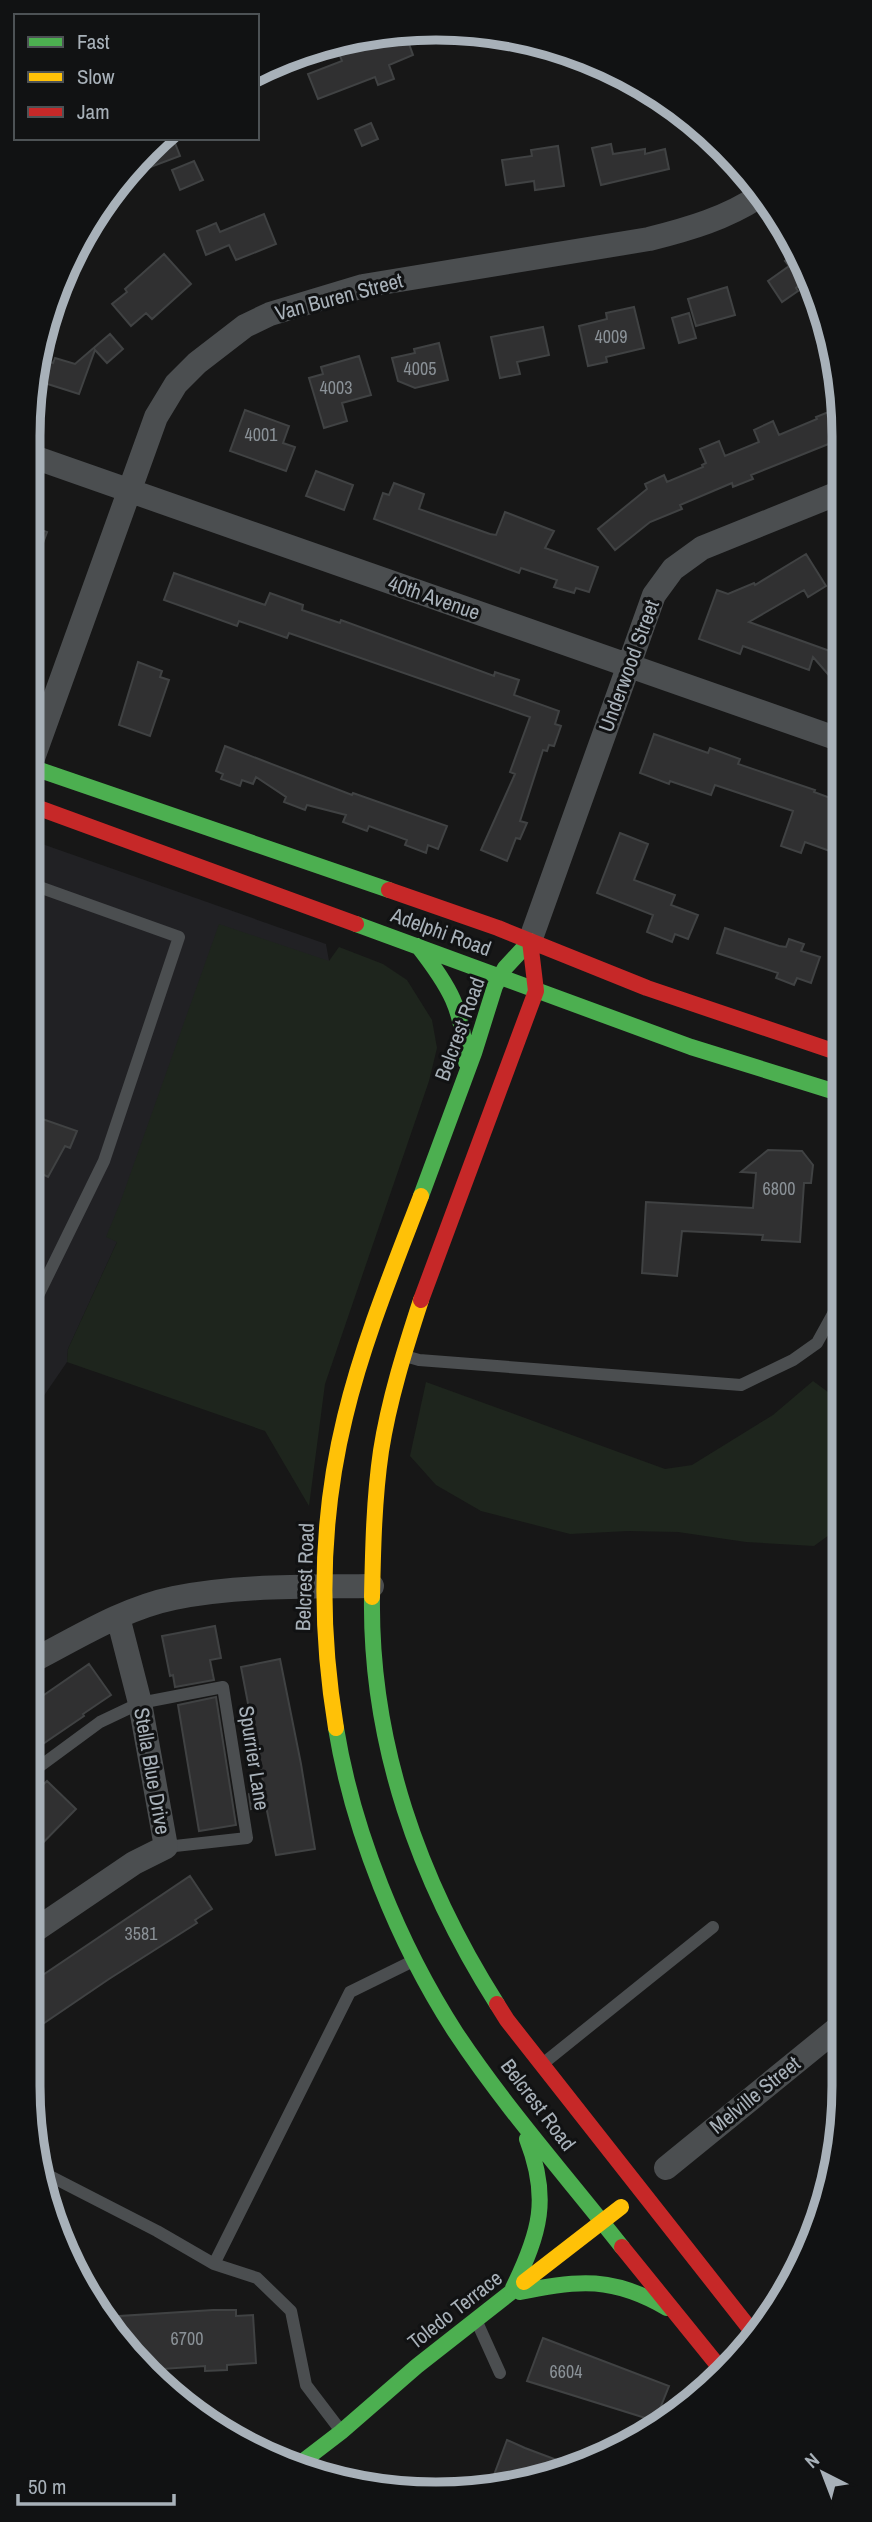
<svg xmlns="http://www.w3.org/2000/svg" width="872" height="2522" viewBox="0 0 872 2522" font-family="'Archivo Narrow',sans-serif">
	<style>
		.built { fill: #212124 }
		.green { fill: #1e251d }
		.building { fill: #303031; stroke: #404243; stroke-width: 2 }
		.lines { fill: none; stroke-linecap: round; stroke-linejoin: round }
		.lane { stroke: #4b4e50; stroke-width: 12 }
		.street { stroke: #4b4e50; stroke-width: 24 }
		.fast { stroke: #4caf50; stroke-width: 16 }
		.slow { stroke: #ffc107; stroke-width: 16 }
		.jam { stroke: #c62828; stroke-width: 16 }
		.labels { text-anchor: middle; stroke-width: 6; stroke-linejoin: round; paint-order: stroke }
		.number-label { font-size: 18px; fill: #8a9197 }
		.street-label { font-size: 21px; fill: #a8b1b9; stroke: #111213 }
		.rim { fill: none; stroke: #a8b1b9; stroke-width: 9 }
	</style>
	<rect width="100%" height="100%" fill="#171717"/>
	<path class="built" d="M 28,839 L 326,944 L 329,961 L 117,1242 L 68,1349 L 67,1362 L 28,1419 Z"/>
	<path class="green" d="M 219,924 L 329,961 L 339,947 L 383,964 L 407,980 L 432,1020 L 437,1048 L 429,1081 L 325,1384 L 309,1506 L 265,1431 L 67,1362 L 68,1349 L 117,1242 L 106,1237 L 120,1203 Z
		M 813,1381 L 843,1403 L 843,1517 L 836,1530 L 814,1546 L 746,1542 L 678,1532 L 628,1531 L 570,1534 L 481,1511 L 436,1485 L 410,1456 L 426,1382 L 665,1469 L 692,1465 L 773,1415 Z"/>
	<path class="building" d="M 386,32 L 405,33 L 413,55 L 389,65 L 394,79 L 378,85 L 375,77 L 318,99 L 308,74 L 342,61 L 338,51 Z
		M 371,123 L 378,139 L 362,146 L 355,130 Z
		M 169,138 L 173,138 L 180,156 L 129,175 L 128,174 Z
		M 611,144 L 613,154 L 645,149 L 645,154 L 665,149 L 669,169 L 601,185 L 592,148 Z
		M 558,146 L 564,186 L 535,190 L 534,181 L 506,185 L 502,160 L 532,156 L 531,150 Z
		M 194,161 L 203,180 L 180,190 L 172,170 Z
		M 264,214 L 276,244 L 236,260 L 229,245 L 206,255 L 197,231 L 216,223 L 220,232 Z
		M 799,251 L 815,297 L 812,299 L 801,284 L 796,288 L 798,291 L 782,302 L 768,281 L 789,266 L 785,261 Z
		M 164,254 L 191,284 L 152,319 L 146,313 L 131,326 L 112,304 L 127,292 L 125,289 Z
		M 727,287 L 735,315 L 696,326 L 688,299 Z
		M 634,307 L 644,348 L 606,357 L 607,362 L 588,366 L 579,326 L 607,319 L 606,313 Z
		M 689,313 L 696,338 L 679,343 L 672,318 Z
		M 543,327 L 549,355 L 517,362 L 520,374 L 500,378 L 491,337 Z
		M 110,334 L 123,349 L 107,363 L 95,350 L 79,394 L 35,380 L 37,364 L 40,364 L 41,360 L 53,363 L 55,358 L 75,364 Z
		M 439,343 L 448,380 L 415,388 L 398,381 L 392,358 L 415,353 L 414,349 Z
		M 359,356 L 371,395 L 342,403 L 347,421 L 324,428 L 309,378 L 323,374 L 321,367 Z
		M 841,407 L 841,439 L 751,475 L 753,479 L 733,487 L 732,483 L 680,505 L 682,509 L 650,522 L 615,550 L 598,529 L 647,489 L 645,484 L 664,475 L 667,482 L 703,467 L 702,465 L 706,463 L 700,449 L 719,441 L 725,456 L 759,442 L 754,430 L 773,421 L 779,435 L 817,419 L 816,417 Z
		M 245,410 L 289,426 L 283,443 L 295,447 L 286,471 L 230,451 Z
		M 316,471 L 353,485 L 344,510 L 306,496 Z
		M 394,483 L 424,494 L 419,509 L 490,534 L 496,535 L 505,512 L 554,531 L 545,548 L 598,567 L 589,592 L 576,588 L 574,593 L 554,587 L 557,580 L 521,568 L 519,573 L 374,519 L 383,493 L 389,495 Z
		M 28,525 L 47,532 L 30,578 L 28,577 Z
		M 806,554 L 826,586 L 808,597 L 804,590 L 749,622 L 841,655 L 841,689 L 813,657 L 809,670 L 743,646 L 740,654 L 699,639 L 717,590 L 728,594 L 754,583 L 755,585 Z
		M 174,573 L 265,605 L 270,593 L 303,605 L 302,610 L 340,623 L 341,620 L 494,676 L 495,672 L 519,680 L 514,695 L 559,711 L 555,724 L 561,726 L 554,746 L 549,745 L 547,751 L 543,750 L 522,815 L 520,821 L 527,823 L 520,839 L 516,838 L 507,861 L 481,850 L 515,774 L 510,772 L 530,717 L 289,633 L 287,638 L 239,621 L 237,626 L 164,600 Z
		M 138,662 L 162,671 L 160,677 L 169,680 L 150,736 L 119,725 Z
		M 654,734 L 708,753 L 710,748 L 740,759 L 738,764 L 815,790 L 814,792 L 841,802 L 841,855 L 805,842 L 801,853 L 781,846 L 793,811 L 715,785 L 711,795 L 670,781 L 669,784 L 640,773 Z
		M 225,746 L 352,795 L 353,793 L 447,826 L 438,849 L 428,845 L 426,853 L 405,845 L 407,840 L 369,826 L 367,831 L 343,822 L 346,815 L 307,805 L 305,810 L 284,802 L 286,797 L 256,777 L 253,784 L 242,780 L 240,786 L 221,779 L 223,774 L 216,771 Z
		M 620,833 L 648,844 L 634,880 L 675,895 L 671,905 L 698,915 L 688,939 L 675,934 L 672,942 L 647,932 L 653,915 L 597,893 Z
		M 725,928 L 779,946 L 786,947 L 789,939 L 804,944 L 801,951 L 820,957 L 811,983 L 797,978 L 794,985 L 776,978 L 778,973 L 717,953 Z
		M 28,1114 L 77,1131 L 70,1148 L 65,1146 L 48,1177 L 28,1167 Z
		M 768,1150 L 802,1151 L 813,1165 L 811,1183 L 804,1183 L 800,1242 L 762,1240 L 763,1235 L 682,1231 L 677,1276 L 642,1273 L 646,1202 L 753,1208 L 756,1173 L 741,1172 Z
		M 215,1626 L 221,1658 L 210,1660 L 214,1680 L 175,1687 L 173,1675 L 170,1676 L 162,1636 Z
		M 280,1659 L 301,1764 L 315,1849 L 276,1855 L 266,1806 L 251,1809 L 249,1794 L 265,1792 L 241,1667 Z
		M 89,1664 L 111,1695 L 83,1714 L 84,1716 L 28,1754 L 28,1706 Z
		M 216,1697 L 236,1825 L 199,1831 L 178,1705 Z
		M 47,1781 L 76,1809 L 28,1858 L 28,1799 Z
		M 190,1876 L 212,1909 L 195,1920 L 197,1923 L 109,1979 L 28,2034 L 28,1985 Z
		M 213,2310 L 236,2310 L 236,2316 L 253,2315 L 256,2363 L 227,2365 L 227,2370 L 205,2371 L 205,2366 L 148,2370 L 130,2355 L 109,2323 L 121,2322 L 120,2316 Z
		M 543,2338 L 669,2386 L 655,2421 L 527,2381 Z
		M 507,2440 L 525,2448 L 573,2466 L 541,2480 L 491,2483 Z"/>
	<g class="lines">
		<path class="lane" d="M 28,883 L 179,937 L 104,1161 L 28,1316
			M 405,1356 L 419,1360 L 741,1385 L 793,1360 L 817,1343 L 833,1314 L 842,1288
			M 28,1775 L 100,1722 L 140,1703 L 223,1687 L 247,1838 L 166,1847
			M 545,2062 L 713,1927
			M 46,2174 L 157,2231 L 214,2264 L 257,2278 L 291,2311 L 306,2385 L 341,2431
			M 214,2264 L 350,1992 L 413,1961
			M 477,2322 L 500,2373"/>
		<path class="street" d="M 28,455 L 841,740
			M 28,772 L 156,417 L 176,384 L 197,363 L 245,326 L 270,314 L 363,286 L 649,239 C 689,229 727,218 761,195
			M 530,941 L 654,595 L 673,569 L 702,548 L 841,492
			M 28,1665 L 36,1659 C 80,1636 125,1608 174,1598 C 239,1585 306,1587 372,1586
			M 28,1935 L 134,1863 L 166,1847 L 140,1703 L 118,1617
			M 666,2168 L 844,2023"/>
		<path class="fast" d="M 28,766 L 389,890
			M 356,924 L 691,1047 L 842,1094
			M 418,946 C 450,987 463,1009 466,1062
			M 421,1196 L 474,1053 L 495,986 L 505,968 L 530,941
			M 372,1597 C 370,1743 419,1881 497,2004
			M 336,1728 C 353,1832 399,1945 456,2033 C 505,2107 567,2177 622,2247
			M 513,2288 C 540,2233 550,2198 527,2139
			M 520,2292 C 578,2279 614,2277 667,2308
			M 298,2465 L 341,2432 L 417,2366 L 524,2282"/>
		<path class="slow" d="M 372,1597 C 373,1548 374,1499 381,1451 C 389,1400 405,1349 421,1300
			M 336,1728 C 319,1625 320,1519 345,1417 C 363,1342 393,1269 421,1196
			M 524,2282 L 621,2207"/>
		<path class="jam" d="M 28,804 L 356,924
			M 389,890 L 498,928 L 647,988 L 842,1054
			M 421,1300 L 536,991 L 530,941
			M 497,2004 L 507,2020 L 754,2334
			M 622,2247 L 720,2368"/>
	</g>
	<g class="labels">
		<g class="number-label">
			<text x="611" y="343">4009</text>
			<text x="420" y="375">4005</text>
			<text x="336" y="394">4003</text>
			<text x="261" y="441">4001</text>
			<text x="779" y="1195">6800</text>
			<text x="141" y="1940">3581</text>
			<text x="187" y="2345">6700</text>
			<text x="566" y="2378">6604</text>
		</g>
		<g class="street-label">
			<text transform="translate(339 297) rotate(-15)" y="7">Van Buren Street</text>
			<text transform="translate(434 598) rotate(19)" y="7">40th Avenue</text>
			<text transform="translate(629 666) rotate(-70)" y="7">Underwood Street</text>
			<text transform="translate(441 932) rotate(20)" y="7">Adelphi Road</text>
			<text transform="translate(460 1029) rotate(-70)" y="7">Belcrest Road</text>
			<text transform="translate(305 1577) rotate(-88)" y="7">Belcrest Road</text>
			<text transform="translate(254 1758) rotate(81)" y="7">Spurrier Lane</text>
			<text transform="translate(152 1771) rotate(80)" y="7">Stella Blue Drive</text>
			<text transform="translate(755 2095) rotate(-39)" y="7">Melville Street</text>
			<text transform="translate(538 2105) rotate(53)" y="7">Belcrest Road</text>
			<text transform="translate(455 2310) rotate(-38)" y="7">Toledo Terrace</text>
		</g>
	</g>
	<path d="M0 0H872V2522H0ZM436 40H436A396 396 0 0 1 832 436V2086A396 396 0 0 1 436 2482H436A396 396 0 0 1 40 2086V436A396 396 0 0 1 436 40Z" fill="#111213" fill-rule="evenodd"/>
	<path class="rim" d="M436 40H436A396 396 0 0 1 832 436V2086A396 396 0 0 1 436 2482H436A396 396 0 0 1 40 2086V436A396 396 0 0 1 436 40Z"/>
	<rect x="14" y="14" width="245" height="126" fill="#111213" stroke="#4d5255" stroke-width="2"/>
	<rect x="28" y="37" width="35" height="10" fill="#4caf50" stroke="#4d5255" stroke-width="2"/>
	<text x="77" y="49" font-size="21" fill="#a8b1b9">Fast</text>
	<rect x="28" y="72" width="35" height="10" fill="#ffc107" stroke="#4d5255" stroke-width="2"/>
	<text x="77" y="84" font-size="21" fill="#a8b1b9">Slow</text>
	<rect x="28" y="107" width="35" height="10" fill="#c62828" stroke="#4d5255" stroke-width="2"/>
	<text x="77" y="119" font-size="21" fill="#a8b1b9">Jam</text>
	<g transform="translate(823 2473) rotate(318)" stroke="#111213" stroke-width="5" paint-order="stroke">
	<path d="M0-5L12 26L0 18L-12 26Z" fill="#a8b1b9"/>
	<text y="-10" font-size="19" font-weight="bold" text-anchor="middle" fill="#a8b1b9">N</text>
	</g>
	<path d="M18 2494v10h156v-10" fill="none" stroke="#a8b1b9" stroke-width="3.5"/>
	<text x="28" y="2494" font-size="21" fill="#a8b1b9" stroke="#111213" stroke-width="5" paint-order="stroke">50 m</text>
</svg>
